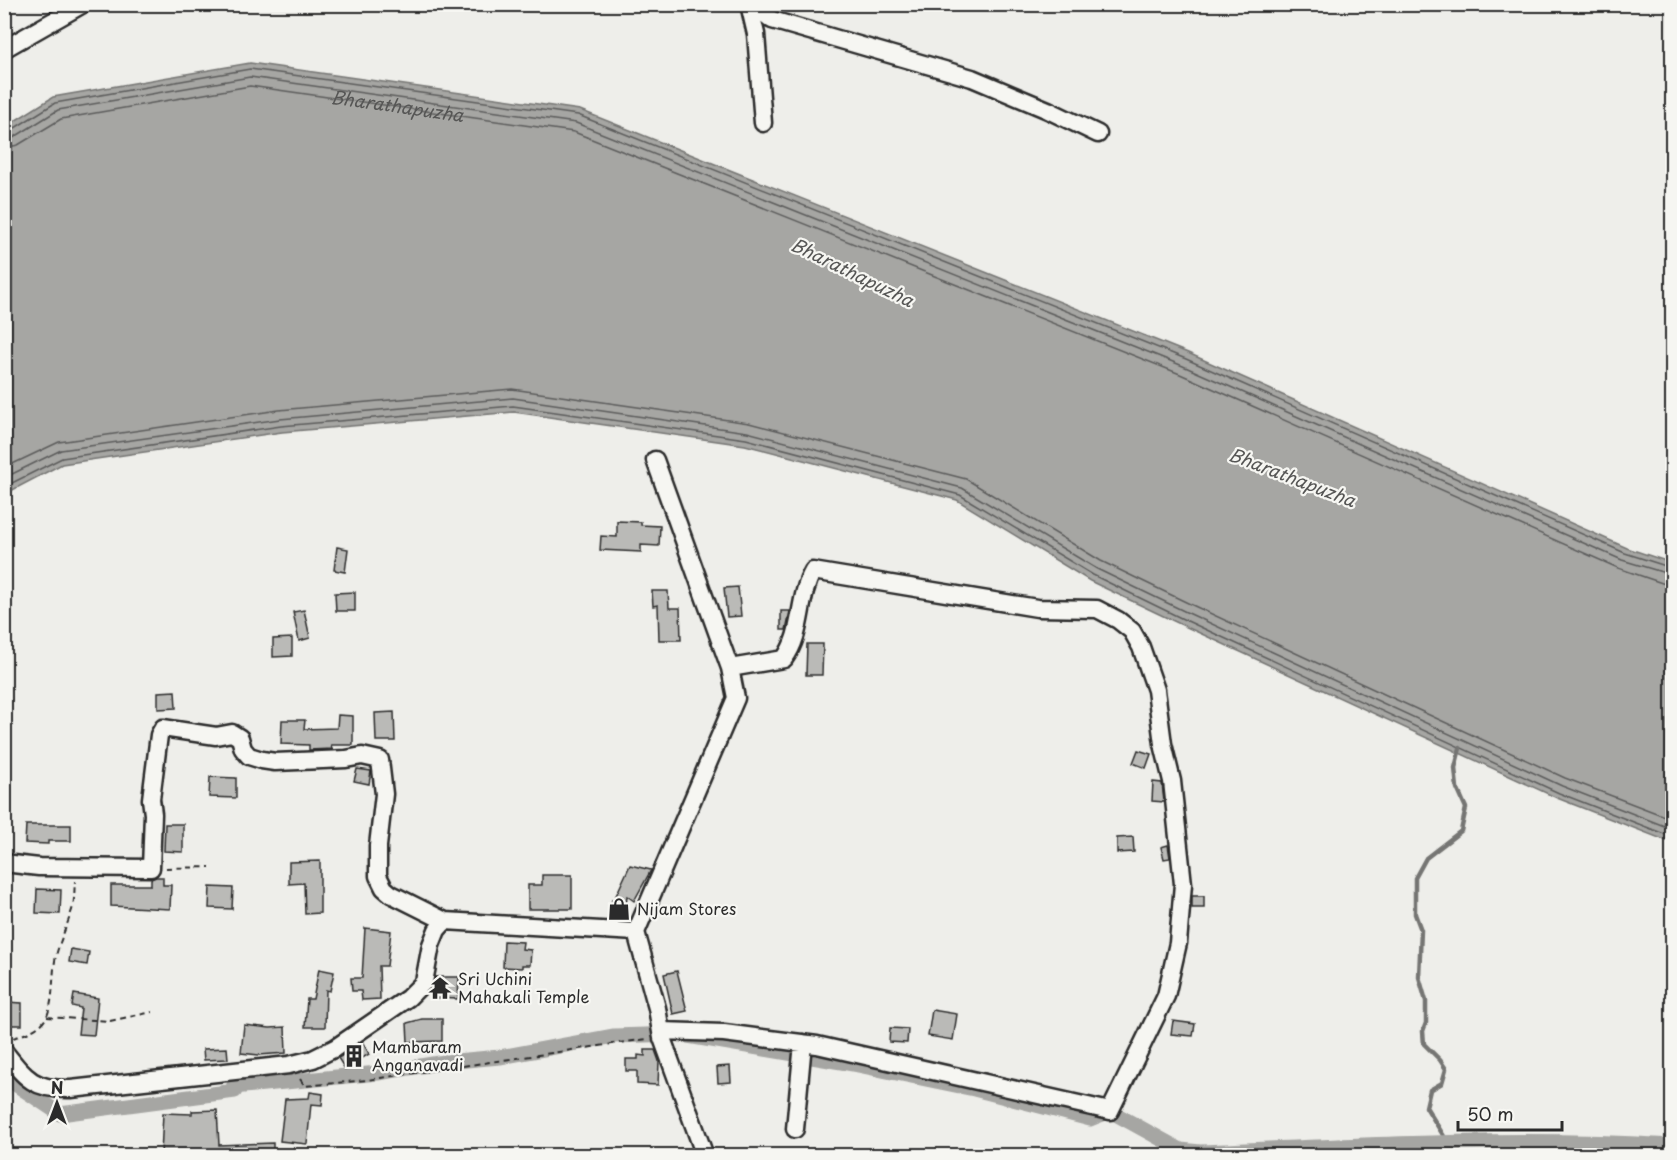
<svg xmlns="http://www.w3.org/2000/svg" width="1677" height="1160" viewBox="0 0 1677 1160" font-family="'Playpen Sans',sans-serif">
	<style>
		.water { fill: #a6a6a3; stroke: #757573; stroke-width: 1.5 }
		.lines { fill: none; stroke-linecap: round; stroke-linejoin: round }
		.shore { stroke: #5c5c5b; stroke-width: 1.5 }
		.stream { stroke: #757573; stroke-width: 4.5 }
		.canal { stroke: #a6a6a3; stroke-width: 15 }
		.building { fill: #babab7; stroke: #2b2b2b; stroke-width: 1.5 }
		.minor-casing { stroke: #2b2b2b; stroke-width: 21 }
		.path { stroke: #2b2b2b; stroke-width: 2; stroke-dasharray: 6 4.5; stroke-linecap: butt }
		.minor { stroke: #f6f6f2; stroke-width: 16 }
		.labels { text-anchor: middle; stroke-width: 4.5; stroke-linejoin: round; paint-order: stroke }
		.poi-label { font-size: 16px; fill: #2b2b2b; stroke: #f6f6f2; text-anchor: start }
		.water-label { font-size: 18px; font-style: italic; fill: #565655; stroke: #f6f6f2 }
	</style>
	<rect width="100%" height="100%" fill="#eeeeea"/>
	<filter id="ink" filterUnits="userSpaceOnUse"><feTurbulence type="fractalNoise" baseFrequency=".0167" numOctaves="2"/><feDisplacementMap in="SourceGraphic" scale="12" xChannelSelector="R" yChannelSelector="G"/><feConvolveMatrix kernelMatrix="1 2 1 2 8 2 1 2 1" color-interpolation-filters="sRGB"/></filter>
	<g filter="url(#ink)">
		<path class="water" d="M 250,63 L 580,110 L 1188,353 L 1627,548 L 1672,563 L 1672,843 L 1557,798 L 1180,624 L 1090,581 L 957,500 L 745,445 L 514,412 L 282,432 L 62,464 L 5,494 L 5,127 L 53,97 Z"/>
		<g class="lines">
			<g class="shore">
				<path d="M 4,132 L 10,131 L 55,103 L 250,69 L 578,115 L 1186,359 L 1625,553 L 1672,568"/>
				<path d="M 4,139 L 13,138 L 58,110 L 250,77 L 576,123 L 1183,366 L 1622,560 L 1672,575"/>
				<path id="s1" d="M 4,148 L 18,145 L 61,119 L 250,86 L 574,132 L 1180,374 L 1618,568 L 1665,584 L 1672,584"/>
				<path d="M 4,468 L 59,442 L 279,410 L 512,389 L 749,423 L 966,479 L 1101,561 L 1190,604 L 1565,778 L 1672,819"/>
				<path d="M 4,478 L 61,450 L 280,419 L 513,398 L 747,432 L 962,488 L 1097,569 L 1186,612 L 1562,786 L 1672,829"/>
				<path d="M 4,487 L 62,458 L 281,426 L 513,406 L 746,439 L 960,495 L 1093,575 L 1183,619 L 1559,793 L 1672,837"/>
			</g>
			<path class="stream" d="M 1456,1156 L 1426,1107 L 1430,1090 L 1442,1083 L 1446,1069 L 1440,1060 L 1424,1044 L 1423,1031 L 1426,1023 L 1426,1001 L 1419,977 L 1421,930 L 1415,914 L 1415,878 L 1426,858 L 1461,831 L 1466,808 L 1457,788 L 1455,768 L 1460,748"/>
			<path class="canal" d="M 4,1075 L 12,1082 L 60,1114 L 235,1091 L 233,1087 L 378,1073 L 445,1062 L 500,1057 L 614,1036 L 676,1034 L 853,1064 L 974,1089 L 1090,1119 L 1110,1111 L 1181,1150 L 1200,1152 C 1358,1145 1515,1136 1672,1146"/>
		</g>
		<path class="building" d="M 617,521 L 641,522 L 641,525 L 660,526 L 659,546 L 641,545 L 641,552 L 600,550 L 601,536 L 617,537 Z
			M 337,547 L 348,549 L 345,572 L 334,570 Z
			M 738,587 L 741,616 L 727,617 L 724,588 Z
			M 652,591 L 668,591 L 669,608 L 680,608 L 681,640 L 659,640 L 658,605 L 653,606 Z
			M 355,592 L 355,611 L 336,611 L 335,593 Z
			M 304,610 L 310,638 L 299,641 L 293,612 Z
			M 781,611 L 790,611 L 786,630 L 781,630 Z
			M 292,638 L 292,656 L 273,657 L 273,639 Z
			M 807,644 L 823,644 L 822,675 L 806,675 Z
			M 175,691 L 176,708 L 158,709 L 158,692 Z
			M 394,712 L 395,741 L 376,741 L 375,713 Z
			M 338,715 L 353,716 L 353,745 L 331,745 L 332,749 L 309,750 L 309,745 L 281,744 L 282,720 L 305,720 L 304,729 L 337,728 Z
			M 1138,750 L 1151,754 L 1146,768 L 1133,763 Z
			M 357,769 L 371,771 L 369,784 L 354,781 Z
			M 210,777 L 236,778 L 236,798 L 209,797 Z
			M 1153,782 L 1162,783 L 1164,802 L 1152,801 Z
			M 165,824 L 183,824 L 183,852 L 164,851 Z
			M 26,825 L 71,825 L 71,841 L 48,841 L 48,844 L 25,843 Z
			M 1133,837 L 1134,852 L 1117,853 L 1117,838 Z
			M 1168,845 L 1170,858 L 1164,859 L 1161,847 Z
			M 320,861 L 320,913 L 305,914 L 304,883 L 289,884 L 289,862 Z
			M 630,865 L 651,870 L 634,901 L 627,896 L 625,917 L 610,918 L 612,900 L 614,900 Z
			M 542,875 L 572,875 L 572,909 L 528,909 L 528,885 L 542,885 Z
			M 156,877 L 163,877 L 163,885 L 171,885 L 170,909 L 111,906 L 111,885 L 151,885 L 151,879 Z
			M 210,887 L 233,888 L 232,909 L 209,908 Z
			M 37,889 L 61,890 L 60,914 L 36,913 Z
			M 1192,896 L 1204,896 L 1204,908 L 1192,908 Z
			M 365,928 L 391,931 L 387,966 L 379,966 L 380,999 L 362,1000 L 361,991 L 352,991 L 351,978 L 362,978 Z
			M 504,941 L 523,942 L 522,949 L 531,950 L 530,965 L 522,965 L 522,968 L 503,967 Z
			M 71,949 L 89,952 L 87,965 L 69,962 Z
			M 319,969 L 334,972 L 330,991 L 326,990 L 325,1027 L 305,1027 L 307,999 L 313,999 Z
			M 677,971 L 687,1011 L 673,1014 L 664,974 Z
			M 436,977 L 459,977 L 458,999 L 433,998 Z
			M 74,994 L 98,998 L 94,1035 L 78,1034 L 81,1008 L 72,1006 Z
			M 5,1002 L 22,1003 L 22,1025 L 5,1025 Z
			M 932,1010 L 957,1014 L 953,1040 L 928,1036 Z
			M 422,1019 L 442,1019 L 442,1041 L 408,1042 L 407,1023 Z
			M 1173,1021 L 1195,1024 L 1193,1036 L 1171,1034 Z
			M 244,1025 L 270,1028 L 285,1027 L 286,1053 L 259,1055 L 241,1053 Z
			M 890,1028 L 908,1029 L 907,1043 L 889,1042 Z
			M 363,1043 L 369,1054 L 345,1069 L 338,1058 Z
			M 227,1048 L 228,1059 L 204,1060 L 203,1049 Z
			M 645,1050 L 655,1050 L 659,1061 L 658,1085 L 637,1084 L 637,1071 L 626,1071 L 626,1059 L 638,1059 L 638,1055 L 645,1056 Z
			M 730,1066 L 731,1082 L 718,1083 L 717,1067 Z
			M 310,1092 L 323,1094 L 322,1105 L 311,1104 L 307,1144 L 280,1141 L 285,1099 L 309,1098 Z
			M 217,1110 L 219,1145 L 273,1143 L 273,1155 L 161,1155 L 163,1113 L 192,1114 L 192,1111 Z"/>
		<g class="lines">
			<g class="minor-casing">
				<path id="minor" d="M 749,4 L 756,34 L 763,123
					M 752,4 L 772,20 L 972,78 L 1048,110 L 1098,134
					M 4,49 L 83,4
					M 4,863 L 39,867 L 151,868 L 153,814 L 151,799 L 159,735 L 163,728 L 216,736 L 232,733 L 240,738 L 243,749 L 249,756 L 262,760 L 275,762 L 346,759 L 362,756 L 380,760 L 384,794 L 378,846 L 378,876 L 384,888 L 391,894 L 445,921
					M 636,932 L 736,698 L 730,668 L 655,460
					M 661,1031 L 724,1033 L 817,1045 L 1110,1111 L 1166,996 L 1178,943 L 1183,884 L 1172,781 L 1163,744 L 1156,690 L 1141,647 L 1132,631 L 1118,620 L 1097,609 L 1037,608 L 813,571 C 797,599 804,632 784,659 L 730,668
					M 4,1051 C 26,1079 34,1090 71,1089 L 289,1065 L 313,1059 L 335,1048 L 408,998 L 424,982 L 431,945 L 437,930 L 445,921 L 636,932 L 657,1008 L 662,1038 L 705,1156
					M 795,1129 L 803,1043"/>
			</g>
			<path class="path" d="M 166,868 L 210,867
				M 47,1017 L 110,1021 L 152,1012
				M 13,1038 C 25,1034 41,1029 47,1016 C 54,999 52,979 55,961 C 58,944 66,929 71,913 C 75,903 74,891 75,881
				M 300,1079 L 305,1086 L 367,1080 L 647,1039"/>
			<use href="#minor" class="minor"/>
		</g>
	</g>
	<defs>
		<g id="shop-bare" transform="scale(1.8)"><path d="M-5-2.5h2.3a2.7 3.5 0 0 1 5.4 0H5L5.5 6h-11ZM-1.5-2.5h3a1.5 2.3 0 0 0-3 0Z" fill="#2b2b2b" stroke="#f6f6f2" stroke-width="2.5" paint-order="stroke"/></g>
		<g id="temple-bare" transform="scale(1.8)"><path d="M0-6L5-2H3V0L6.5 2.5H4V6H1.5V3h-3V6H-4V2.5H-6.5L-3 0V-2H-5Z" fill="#2b2b2b" stroke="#f6f6f2" stroke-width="2.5" paint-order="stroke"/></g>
		<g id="building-bare" transform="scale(1.8)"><path d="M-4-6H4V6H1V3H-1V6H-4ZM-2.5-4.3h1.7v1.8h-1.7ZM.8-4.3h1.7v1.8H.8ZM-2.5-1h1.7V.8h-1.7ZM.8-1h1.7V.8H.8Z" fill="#2b2b2b" stroke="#f6f6f2" stroke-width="2.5" paint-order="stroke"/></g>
	</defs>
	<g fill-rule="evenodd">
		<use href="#shop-bare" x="619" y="909"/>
		<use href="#temple-bare" x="440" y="988"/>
		<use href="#building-bare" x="354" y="1056"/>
	</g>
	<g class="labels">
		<g class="poi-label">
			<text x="637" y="915">Nijam Stores</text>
			<text x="458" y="985">Sri Uchini<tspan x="458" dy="18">Mahakali Temple</tspan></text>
			<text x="372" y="1053">Mambaram<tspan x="372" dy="18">Anganavadi</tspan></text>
		</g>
		<g class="water-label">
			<text dy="6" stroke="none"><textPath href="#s1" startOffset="405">Bharathapuzha</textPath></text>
			<text transform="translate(852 273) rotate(26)" y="6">Bharathapuzha</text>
			<text transform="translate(1292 478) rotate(21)" y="6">Bharathapuzha</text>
		</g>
	</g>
	<rect width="1677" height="1160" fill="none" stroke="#f6f6f2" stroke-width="24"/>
	<rect x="12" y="12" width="1653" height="1136" fill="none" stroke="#2b2b2b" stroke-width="2" filter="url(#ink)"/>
	<g transform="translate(57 1103)" stroke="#f6f6f2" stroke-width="4.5" paint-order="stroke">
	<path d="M0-4.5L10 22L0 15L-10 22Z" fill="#2b2b2b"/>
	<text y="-9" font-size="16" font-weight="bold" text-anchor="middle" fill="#2b2b2b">N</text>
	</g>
	<path d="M1458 1121v9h104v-9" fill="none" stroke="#2b2b2b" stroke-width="3"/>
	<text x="1467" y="1121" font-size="18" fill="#2b2b2b" stroke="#f6f6f2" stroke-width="4.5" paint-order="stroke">50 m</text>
</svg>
